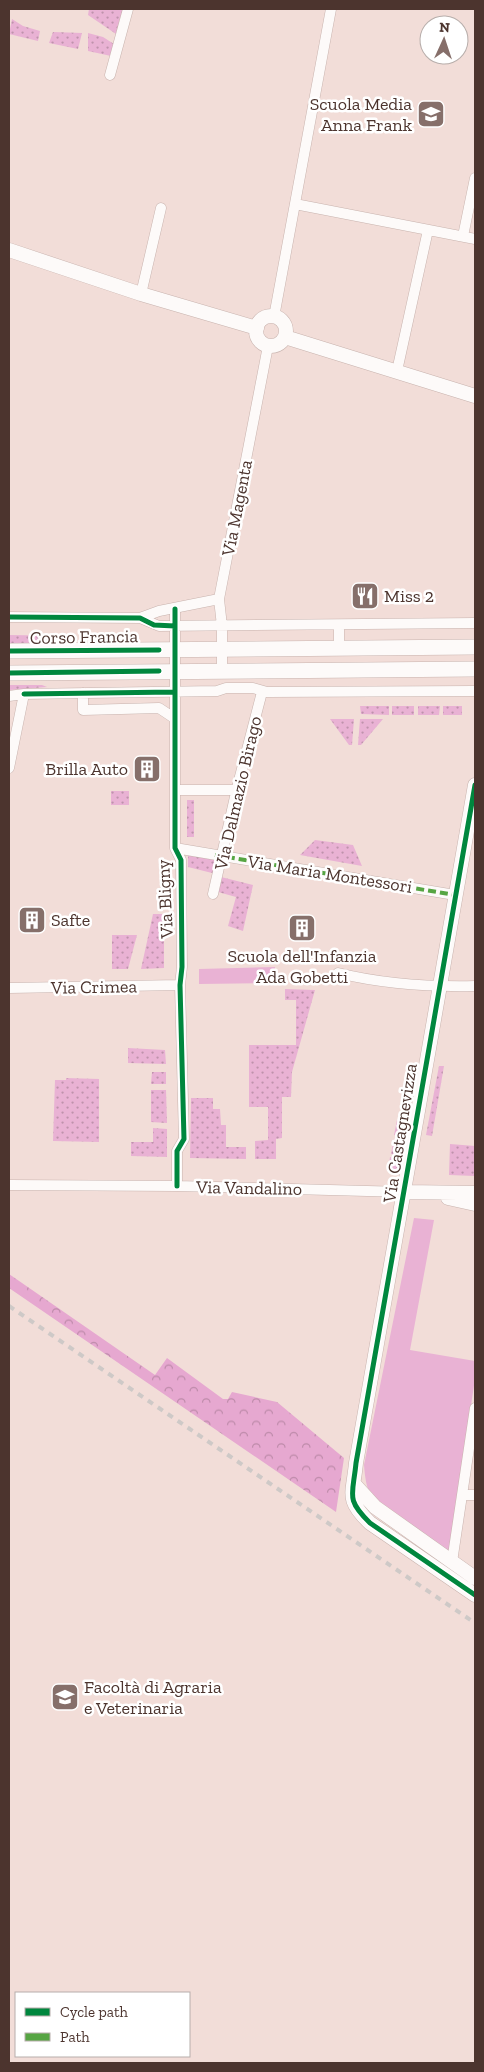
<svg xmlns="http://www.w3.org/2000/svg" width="484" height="2072" viewBox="0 0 484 2072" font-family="'Zilla Slab',serif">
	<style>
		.grass { fill: url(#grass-dots) }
		.forest { fill: url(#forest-crowns) }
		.park { fill: #e9b2d4 }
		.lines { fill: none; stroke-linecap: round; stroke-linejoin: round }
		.street-casing { stroke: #c8b3ae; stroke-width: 11 }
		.secondary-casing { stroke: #c8b3ae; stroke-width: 15 }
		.primary-casing { stroke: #c8b3ae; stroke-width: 16 }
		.street { stroke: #fdfaf9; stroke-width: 10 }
		.secondary { stroke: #fdfaf9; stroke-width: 14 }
		.primary { stroke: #fdfaf9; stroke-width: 15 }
		.rail { stroke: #cec9c7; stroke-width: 4; stroke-dasharray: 6 6; stroke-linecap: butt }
		.quiet { stroke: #56a543; stroke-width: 4; stroke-dasharray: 8 4; stroke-linecap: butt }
		.cycleway-casing { stroke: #fff; stroke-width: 8 }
		.cycleway { stroke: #00873e; stroke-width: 5 }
		.labels { text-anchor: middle; stroke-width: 5; stroke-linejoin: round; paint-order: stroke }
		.poi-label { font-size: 18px; fill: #4c342e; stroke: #fff; text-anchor: start }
		.street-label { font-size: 18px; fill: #4c342e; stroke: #fff }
	</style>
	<defs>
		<pattern id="grass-dots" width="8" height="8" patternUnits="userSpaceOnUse" patternTransform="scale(1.25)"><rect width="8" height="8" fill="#e9b2d4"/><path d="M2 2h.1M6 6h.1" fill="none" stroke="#bf92ac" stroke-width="1.8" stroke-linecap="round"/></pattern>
		<pattern id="forest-crowns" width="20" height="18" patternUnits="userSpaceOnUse" patternTransform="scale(1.25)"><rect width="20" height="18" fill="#e6a8d0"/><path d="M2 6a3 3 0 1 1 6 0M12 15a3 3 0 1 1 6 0" fill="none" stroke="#bd8aa9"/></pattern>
	</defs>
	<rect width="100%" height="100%" fill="#f2ddd8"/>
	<path class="grass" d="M 89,9 L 123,9 L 116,34 L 88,15 Z
		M 12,19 L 23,26 L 40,31 L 38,41 L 9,34 Z
		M 53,32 L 82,33 L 78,49 L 49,43 Z
		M 88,33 L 103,37 L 114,44 L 111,56 L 88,51 Z
		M 9,635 L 75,636 L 73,643 L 9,643 Z
		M 9,685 L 42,685 L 47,687 L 9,690 Z
		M 360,706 L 389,706 L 389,715 L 361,714 Z
		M 392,706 L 414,706 L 414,715 L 392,715 Z
		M 418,706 L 440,706 L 439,715 L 418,715 Z
		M 443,706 L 462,706 L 462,715 L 443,715 Z
		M 330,719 L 354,719 L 352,745 L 349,745 Z
		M 360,719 L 383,719 L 361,745 L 358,745 Z
		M 111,791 L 129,791 L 129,805 L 111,805 Z
		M 187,800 L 194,800 L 194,837 L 187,837 Z
		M 315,840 L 353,845 L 362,866 L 300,855 Z
		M 188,853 L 220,858 L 216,874 L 188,867 Z
		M 221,877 L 253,885 L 243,931 L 228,926 L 236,897 L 218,892 Z
		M 153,914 L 164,914 L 164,968 L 141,969 Z
		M 112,935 L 137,935 L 128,969 L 112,969 Z
		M 285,989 L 315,990 L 292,1072 L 291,1097 L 282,1097 L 282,1138 L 276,1139 L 276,1159 L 255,1159 L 255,1141 L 268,1140 L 268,1107 L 249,1107 L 249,1045 L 296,1045 L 296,1000 L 285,1000 Z
		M 128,1048 L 165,1050 L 166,1064 L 128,1063 Z
		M 439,1066 L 444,1066 L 432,1136 L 426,1135 Z
		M 152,1072 L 166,1072 L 166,1084 L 151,1084 Z
		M 66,1078 L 99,1079 L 99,1142 L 53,1141 L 55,1080 L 66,1080 Z
		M 151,1090 L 166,1090 L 167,1123 L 151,1122 Z
		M 191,1098 L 213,1098 L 213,1109 L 220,1109 L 221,1125 L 226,1125 L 226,1147 L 246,1147 L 246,1159 L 190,1158 Z
		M 397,1120 L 407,1122 L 404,1138 L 394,1135 Z
		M 153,1128 L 167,1129 L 167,1157 L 131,1156 L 131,1142 L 153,1142 Z
		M 394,1139 L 404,1142 L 401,1156 L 391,1154 Z
		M 450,1144 L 475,1146 L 475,1176 L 449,1175 Z
		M 390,1157 L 400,1159 L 398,1172 L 388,1171 Z"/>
	<path class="forest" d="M 9,1274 L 155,1375 L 167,1358 L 223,1399 L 228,1399 L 232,1392 L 277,1402 L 344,1458 L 336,1512 L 9,1288 Z"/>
	<path class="park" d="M 275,967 L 275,983 L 199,984 L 199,969 Z
		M 414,1218 L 434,1220 L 410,1350 L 475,1361 L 475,1379 L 449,1551 L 372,1498 C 366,1487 365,1477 364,1465 Z"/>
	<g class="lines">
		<g class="street-casing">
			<path id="street" d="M 110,75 L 128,9
				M 295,204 L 475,239
				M 463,236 L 475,178
				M 141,294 L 161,208
				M 274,317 L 331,9
				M 397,371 L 428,230
				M 175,609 L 175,848 L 181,860 L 182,967 L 180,985 L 184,1139 L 177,1151 L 177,1186
				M 9,617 L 140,618 L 159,626 L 475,623
				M 140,618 L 159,611 L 219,599
				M 339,649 L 339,625
				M 222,671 L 222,626 L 219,599 L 268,346
				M 83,693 L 83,710 L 159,708 L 174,718
				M 9,696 L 24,694 L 217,691 L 226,688 L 253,688 L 267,692 L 475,691
				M 9,768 L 24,694
				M 175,790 L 237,790
				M 175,848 L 455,895
				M 213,894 L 237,788 L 262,692
				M 338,973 C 383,984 429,987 475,986
				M 9,988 L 180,985
				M 9,1185 L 177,1186 L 405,1192
				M 462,1495 L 475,1495
				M 452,1562 L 475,1408"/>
		</g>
		<g class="secondary-casing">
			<path id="secondary" d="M 9,250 L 141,294 L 257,328
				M256 331a15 15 0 1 1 30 0a15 15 0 1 1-30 0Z
				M 285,337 L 475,396
				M 475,785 C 435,1011 397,1237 356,1463 C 353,1495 345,1499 370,1523 L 475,1595
				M 405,1192 L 475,1193
				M 448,1198 L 475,1204
				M 355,1485 L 375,1507 L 475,1578"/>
		</g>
		<g class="primary-casing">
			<path id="primary" d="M 9,651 L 475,647
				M 9,673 L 475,669"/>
		</g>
		<use href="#street" class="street"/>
		<use href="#secondary" class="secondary"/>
		<use href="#primary" class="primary"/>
		<path class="rail" d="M 9,1306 L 475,1623"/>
		<path class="quiet" d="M 215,855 L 455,895"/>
		<g class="cycleway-casing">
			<path id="cycleway" d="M 175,609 L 175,848 L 181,860 L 182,967 L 180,985 L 184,1139 L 177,1151 L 177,1186
				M 9,617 L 140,618 L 154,625 L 175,626
				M 9,651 L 159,650
				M 9,673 L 159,671
				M 24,694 L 174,692
				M 475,785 C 435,1011 397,1237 356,1463 C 353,1495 345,1499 370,1523 L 475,1595"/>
		</g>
		<use href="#cycleway" class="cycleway"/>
	</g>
	<defs>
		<g id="school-square" transform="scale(1.4375)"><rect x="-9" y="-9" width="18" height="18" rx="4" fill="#866f6a" stroke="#fff"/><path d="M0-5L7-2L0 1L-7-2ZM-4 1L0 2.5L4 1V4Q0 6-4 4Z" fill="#fff"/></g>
		<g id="restaurant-square" transform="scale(1.4375)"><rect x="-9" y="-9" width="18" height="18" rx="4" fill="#866f6a" stroke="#fff"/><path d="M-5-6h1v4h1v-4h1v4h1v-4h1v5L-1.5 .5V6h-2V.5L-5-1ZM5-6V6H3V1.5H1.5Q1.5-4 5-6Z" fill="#fff"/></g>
		<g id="building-square" transform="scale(1.4375)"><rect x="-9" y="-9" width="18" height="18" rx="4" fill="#866f6a" stroke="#fff"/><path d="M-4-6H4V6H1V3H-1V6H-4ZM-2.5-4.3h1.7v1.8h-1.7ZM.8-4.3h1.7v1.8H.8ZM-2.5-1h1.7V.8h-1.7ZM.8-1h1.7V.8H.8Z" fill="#fff"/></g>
		<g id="university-square" transform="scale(1.4375)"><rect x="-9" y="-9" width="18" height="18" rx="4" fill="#866f6a" stroke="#fff"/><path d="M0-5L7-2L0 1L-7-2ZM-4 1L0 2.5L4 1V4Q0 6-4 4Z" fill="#fff"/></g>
	</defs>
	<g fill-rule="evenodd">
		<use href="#school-square" x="431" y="114"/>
		<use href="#restaurant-square" x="365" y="596"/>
		<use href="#building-square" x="147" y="769"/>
		<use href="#building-square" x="32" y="920"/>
		<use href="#building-square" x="302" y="928"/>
		<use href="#university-square" x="65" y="1697"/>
	</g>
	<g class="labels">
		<g class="poi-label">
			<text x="412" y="110" text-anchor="end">Scuola Media<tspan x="412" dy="21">Anna Frank</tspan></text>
			<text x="384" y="602">Miss 2</text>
			<text x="128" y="775" text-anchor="end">Brilla Auto</text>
			<text x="51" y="926">Safte</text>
			<text x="302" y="962" text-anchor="middle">Scuola dell'Infanzia<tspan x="302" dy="21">Ada Gobetti</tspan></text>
			<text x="84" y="1693">Facoltà di Agraria<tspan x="84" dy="21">e Veterinaria</tspan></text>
		</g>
		<g class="street-label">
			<text transform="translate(237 508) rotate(-79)" y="6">Via Magenta</text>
			<text transform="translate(84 637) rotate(-1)" y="6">Corso Francia</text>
			<text transform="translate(238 793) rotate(-77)" y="6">Via Dalmazio Birago</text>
			<text transform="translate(330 874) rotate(9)" y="6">Via Maria Montessori</text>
			<text transform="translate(165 899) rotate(-93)" y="6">Via Bligny</text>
			<text transform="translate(94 987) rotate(-1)" y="6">Via Crimea</text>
			<text transform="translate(400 1133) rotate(-81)" y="6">Via Castagnevizza</text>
			<text transform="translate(249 1188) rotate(1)" y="6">Via Vandalino</text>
		</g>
	</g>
	<rect width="484" height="2072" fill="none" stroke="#4c342e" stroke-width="20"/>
	<rect x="15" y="1992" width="175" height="65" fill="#ffffff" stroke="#b7aeab"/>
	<rect x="25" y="2008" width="25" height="8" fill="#00873e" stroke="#b7aeab"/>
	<text x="60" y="2017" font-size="15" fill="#4c342e">Cycle path</text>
	<rect x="25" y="2033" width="25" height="8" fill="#56a543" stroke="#b7aeab"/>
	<text x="60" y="2042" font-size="15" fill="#4c342e">Path</text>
	<g transform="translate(444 40) rotate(3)"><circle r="24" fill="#ffffff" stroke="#b7aeab"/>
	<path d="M0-4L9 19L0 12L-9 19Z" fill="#866f6a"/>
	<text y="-8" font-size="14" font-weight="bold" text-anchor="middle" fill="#4c342e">N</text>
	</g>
</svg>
